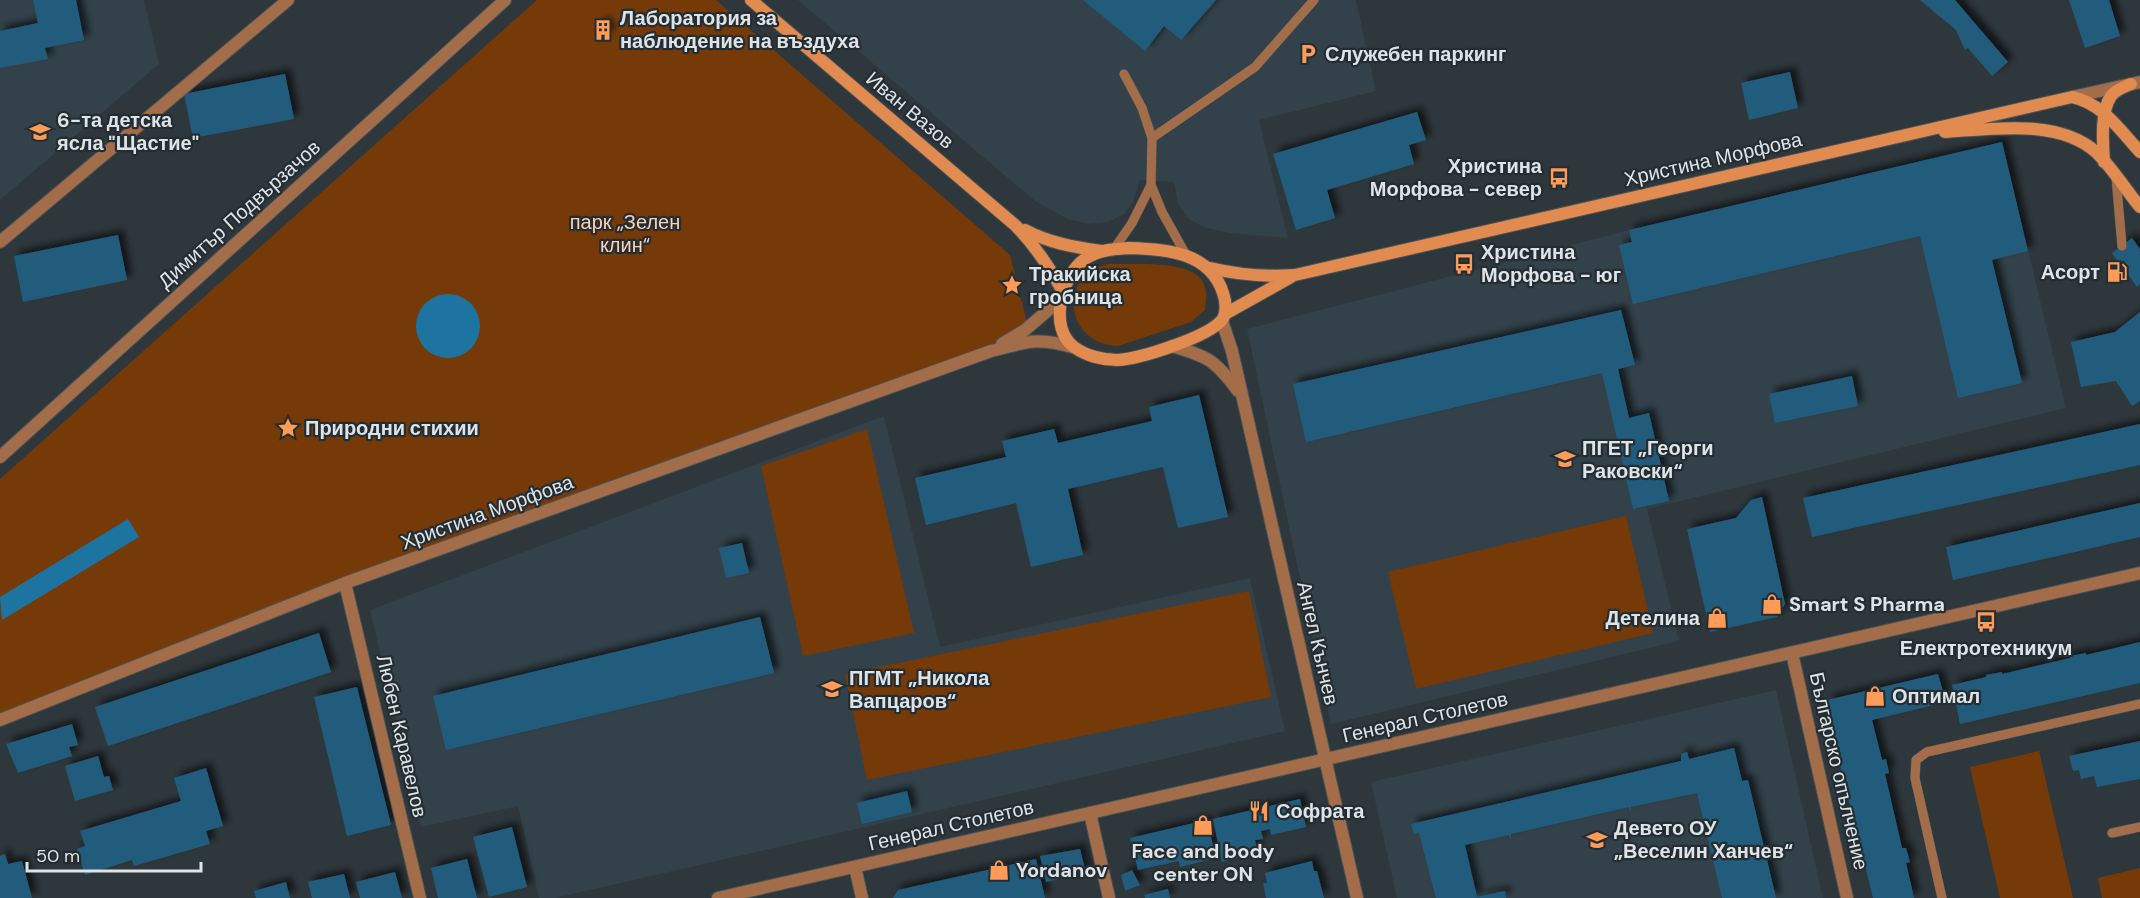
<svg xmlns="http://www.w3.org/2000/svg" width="2140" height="898" viewBox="0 0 2140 898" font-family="'DM Sans',sans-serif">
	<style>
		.built { fill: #32414a }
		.green { fill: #763a09 }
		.water { fill: #1e74a0 }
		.building { fill: #245c7c; filter: url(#shadow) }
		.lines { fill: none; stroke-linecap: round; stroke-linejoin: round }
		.service-casing { stroke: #4a5357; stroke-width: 10 }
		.minor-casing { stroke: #4a5357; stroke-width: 14 }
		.tertiary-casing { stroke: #4a5357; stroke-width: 14 }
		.secondary-casing { stroke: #4a5357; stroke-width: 14 }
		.service { stroke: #a46d4a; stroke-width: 9 }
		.minor { stroke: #a46d4a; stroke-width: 12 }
		.tertiary { stroke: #a46d4a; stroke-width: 12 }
		.secondary { stroke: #e18b50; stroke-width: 12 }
		.labels { text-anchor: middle; stroke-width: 4.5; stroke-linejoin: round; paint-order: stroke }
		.poi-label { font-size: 20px; font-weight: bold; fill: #dde3e6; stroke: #242d32; text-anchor: start }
		.street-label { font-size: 20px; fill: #dde3e6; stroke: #242d32 }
		.park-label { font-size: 20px; fill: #fdcfb3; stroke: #242d32 }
	</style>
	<defs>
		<filter id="shadow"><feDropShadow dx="5.5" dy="-5.5" stdDeviation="3" flood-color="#0009"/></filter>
	</defs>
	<rect width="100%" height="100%" fill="#2e373c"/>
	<path class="built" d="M 0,0 L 144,0 L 159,64 L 0,200 Z
		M 798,0 L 1356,0 L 1376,91 L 1259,120 L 1288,238 L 1229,233 L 1203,227 L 1189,219 L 1178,204 L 1174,182 L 1140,180 L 1132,204 L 1124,214 L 1108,222 L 1089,224 L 1068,219 L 1035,201 Z
		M 2002,142 L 2066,408 L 1647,509 L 1679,641 L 1331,724 L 1247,329 L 1629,230 Z
		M 884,416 L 940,647 L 1250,578 L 1285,731 L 555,898 L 539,898 L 518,806 L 421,827 L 370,610 Z
		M 1776,690 L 1823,898 L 1397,898 L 1371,782 Z"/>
	<path class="green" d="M 537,0 L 716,0 L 1010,255 L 1028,327 L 972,354 L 0,718 L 0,479 Z
		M 1108,264 C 1132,265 1191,259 1203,282 C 1208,291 1206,301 1205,310 L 1191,322 L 1118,346 C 1089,346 1068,321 1075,293 C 1077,287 1081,277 1086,273 C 1091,268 1102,267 1108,264 Z
		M 867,429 L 914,633 L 803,656 L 761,466 Z
		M 1626,516 L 1653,633 L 1416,689 L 1388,572 Z
		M 1249,591 L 1271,697 L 867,780 L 845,674 Z
		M 2039,751 L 2073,898 L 2000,898 L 1970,767 Z
		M 2140,868 L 2140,898 L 2102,898 L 2098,878 Z"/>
	<path class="water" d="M416 326a32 32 0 1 1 64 0a32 32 0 1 1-64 0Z
		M 128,519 L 139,537 L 2,620 L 0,597 Z"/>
	<path class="building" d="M 33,0 L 76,0 L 84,40 L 45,48 L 48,59 L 0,68 L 0,31 L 38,23 Z
		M 1083,0 L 1216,0 L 1181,40 L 1164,26 L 1145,51 Z
		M 1920,0 L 1955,0 L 2008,62 L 1992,76 L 1968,48 L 1965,50 L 1956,30 Z
		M 2069,0 L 2109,0 L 2120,36 L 2085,48 Z
		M 604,21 L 611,33 L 603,38 L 596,26 Z
		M 1790,72 L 1798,108 L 1749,120 L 1741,83 Z
		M 285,74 L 294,119 L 193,138 L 184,94 Z
		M 1417,112 L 1426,140 L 1409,145 L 1414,164 L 1327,190 L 1335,218 L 1296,230 L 1273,154 Z
		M 2002,142 L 2028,251 L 1992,260 L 2022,383 L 1958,398 L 1920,236 L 1633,304 L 1619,245 L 1632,242 L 1629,230 Z
		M 118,235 L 127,280 L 23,302 L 14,256 Z
		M 2132,238 L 2140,249 L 2140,284 L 2137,287 L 2112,253 Z
		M 1621,310 L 1635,365 L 1618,369 L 1629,418 L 1649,413 L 1669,501 L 1633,509 L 1602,373 L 1306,442 L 1293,384 Z
		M 2140,312 L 2140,401 L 2132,406 L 2116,381 L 2081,387 L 2071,342 L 2115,332 Z
		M 1852,376 L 1858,406 L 1775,423 L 1769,394 Z
		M 1199,395 L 1228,517 L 1178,528 L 1163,467 L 1068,489 L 1083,555 L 1031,567 L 1016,503 L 926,525 L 915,478 L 1006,457 L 1002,441 L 1054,429 L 1058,443 L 1152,421 L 1149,407 Z
		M 2140,424 L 2140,465 L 1812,537 L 1803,498 Z
		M 1762,497 L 1785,604 L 1777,617 L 1710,632 L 1687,529 L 1736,518 L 1751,500 Z
		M 2140,503 L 2140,537 L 1953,580 L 1946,547 Z
		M 742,543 L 749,573 L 726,578 L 719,548 Z
		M 760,617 L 774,673 L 446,750 L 433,696 Z
		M 319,633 L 331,672 L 108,746 L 95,707 Z
		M 2140,642 L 2140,683 L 1960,724 L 1952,685 L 1986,677 L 1986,675 L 2002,672 L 2002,674 L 2070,658 L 2070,656 L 2086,653 L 2086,655 Z
		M 1938,674 L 1946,702 L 1872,720 L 1882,760 L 1886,759 L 1889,773 L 1885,774 L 1902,848 L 1906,848 L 1910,862 L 1906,863 L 1914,898 L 1873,898 L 1865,865 L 1863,865 L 1860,849 L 1861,849 L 1840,765 L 1827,700 Z
		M 357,687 L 391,825 L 347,836 L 314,697 Z
		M 72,724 L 78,745 L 69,747 L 72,756 L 18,773 L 6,744 Z
		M 2140,741 L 2140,779 L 2097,787 L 2094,776 L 2081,779 L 2079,770 L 2073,771 L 2069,756 Z
		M 1734,748 L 1742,781 L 1748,780 L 1776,898 L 1722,898 L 1697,793 L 1631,807 L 1631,812 L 1629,807 L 1511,834 L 1511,839 L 1509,835 L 1465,845 L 1477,897 L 1505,891 L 1506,898 L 1436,898 L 1419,833 L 1414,834 L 1411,824 L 1681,761 L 1681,754 L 1687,752 L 1689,759 Z
		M 98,756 L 104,777 L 109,776 L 113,790 L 75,801 L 65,766 Z
		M 206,768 L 223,826 L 206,831 L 210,844 L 134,866 L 132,860 L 85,875 L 77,849 L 85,846 L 80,831 L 181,801 L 174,778 Z
		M 907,791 L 912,812 L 862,824 L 857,803 Z
		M 1300,799 L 1306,827 L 1271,835 L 1270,829 L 1261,831 L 1263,839 L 1255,840 L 1258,853 L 1222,862 L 1213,819 Z
		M 1207,820 L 1216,858 L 1180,867 L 1179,861 L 1138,870 L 1130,838 Z
		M 512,827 L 527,887 L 489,897 L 473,837 Z
		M 1080,849 L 1086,873 L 1046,882 L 1040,856 Z
		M 5,854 L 8,864 L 22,861 L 32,898 L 0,898 L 0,856 Z
		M 467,859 L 477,898 L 438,898 L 431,868 Z
		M 1036,859 L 1045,898 L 893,898 L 898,890 Z
		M 1312,861 L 1314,871 L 1317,871 L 1324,898 L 1266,898 L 1263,883 L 1267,883 L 1265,873 Z
		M 1132,870 L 1140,885 L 1125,891 L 1121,875 Z
		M 395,872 L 402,898 L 360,898 L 356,882 Z
		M 344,874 L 350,898 L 312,898 L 308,882 Z
		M 286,882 L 290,898 L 256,898 L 254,891 Z
		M 1168,889 L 1170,898 L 1145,898 L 1144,895 Z"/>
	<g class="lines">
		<g class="service-casing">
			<path id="service" d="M 1124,74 L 1142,108 L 1152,138 L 1151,185 L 1162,212 L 1186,255
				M 1152,138 L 1255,67 L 1314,0
				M 2116,177 L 2122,246
				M 1114,249 L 1132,223 L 1151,185
				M 2112,833 L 2140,827
				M 1942,898 L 1915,778 L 1916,760 L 1927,752 L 2140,704"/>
		</g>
		<g class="minor-casing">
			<path id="minor" d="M 0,242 L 288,0
				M 1002,344 L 1025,330 L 1060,300
				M 0,457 L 505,0
				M 345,583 L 420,898
				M 1792,653 L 1847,898
				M 0,720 L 345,583 L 991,351 C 1026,342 1037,337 1072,347
				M 1090,813 L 1109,898
				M 855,867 L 862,898"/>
		</g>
		<g class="tertiary-casing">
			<path id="tertiary" d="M 2072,97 L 2140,82
				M 1222,321 L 1232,351 L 1357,898
				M 1172,346 C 1209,357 1215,360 1238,391
				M 718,898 L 2140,573"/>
		</g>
		<g class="secondary-casing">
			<path id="secondary" d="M 751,0 L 1016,226 C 1035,246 1049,266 1062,290
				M 1945,132 C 1991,129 2060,118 2097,153 C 2113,169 2126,190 2140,207
				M 2104,162 C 2103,144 2100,112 2111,96 C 2115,90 2124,87 2131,84
				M 1025,230 C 1049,243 1074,247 1101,251
				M 1129,248 C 1166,249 1210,252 1223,293 C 1226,301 1227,313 1222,320 C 1208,337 1140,359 1117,360 C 1103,360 1086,356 1074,347 C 1048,328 1061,276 1085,259 C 1098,250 1113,249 1129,248 Z
				M 1210,268 C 1239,275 1265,277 1295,275 L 2072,97 C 2102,103 2120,130 2140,152
				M 1225,314 L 1291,277"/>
		</g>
		<use href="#service" class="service"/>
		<use href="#minor" class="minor"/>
		<use href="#tertiary" class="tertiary"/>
		<use href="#secondary" class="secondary"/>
	</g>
	<defs>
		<g id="building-bare" transform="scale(1.62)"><path d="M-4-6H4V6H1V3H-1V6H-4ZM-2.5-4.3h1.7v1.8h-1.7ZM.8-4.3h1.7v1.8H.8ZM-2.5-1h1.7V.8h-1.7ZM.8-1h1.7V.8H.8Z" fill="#fe9b58" stroke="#242d32" stroke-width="2.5" paint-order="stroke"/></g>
		<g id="parking-bare" transform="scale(1.62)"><path d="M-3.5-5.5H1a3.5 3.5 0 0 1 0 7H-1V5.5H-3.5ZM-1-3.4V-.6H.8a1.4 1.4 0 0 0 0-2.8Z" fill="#fe9b58" stroke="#242d32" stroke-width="2.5" paint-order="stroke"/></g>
		<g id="school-bare" transform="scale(1.62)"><path d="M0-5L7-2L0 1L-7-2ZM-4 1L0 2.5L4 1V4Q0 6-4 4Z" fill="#fe9b58" stroke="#242d32" stroke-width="2.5" paint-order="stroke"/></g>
		<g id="bus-bare" transform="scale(1.62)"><path d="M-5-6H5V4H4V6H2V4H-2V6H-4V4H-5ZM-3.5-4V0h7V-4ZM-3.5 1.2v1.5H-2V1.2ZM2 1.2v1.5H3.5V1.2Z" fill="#fe9b58" stroke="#242d32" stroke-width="2.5" paint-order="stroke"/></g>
		<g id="fuel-bare" transform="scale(1.62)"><path d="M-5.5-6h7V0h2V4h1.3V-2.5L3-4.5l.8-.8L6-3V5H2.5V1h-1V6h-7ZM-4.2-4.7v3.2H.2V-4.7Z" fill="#fe9b58" stroke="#242d32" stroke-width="2.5" paint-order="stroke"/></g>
		<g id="sight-bare" transform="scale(1.62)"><path d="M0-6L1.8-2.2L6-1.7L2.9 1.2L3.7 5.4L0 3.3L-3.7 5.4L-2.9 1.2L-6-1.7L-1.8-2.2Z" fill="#fe9b58" stroke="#242d32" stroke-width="2.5" paint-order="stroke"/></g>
		<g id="shop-bare" transform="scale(1.62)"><path d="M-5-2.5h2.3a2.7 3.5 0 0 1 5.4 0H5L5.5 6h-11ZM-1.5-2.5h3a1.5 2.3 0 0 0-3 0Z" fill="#fe9b58" stroke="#242d32" stroke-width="2.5" paint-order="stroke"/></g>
		<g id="restaurant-bare" transform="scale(1.62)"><path d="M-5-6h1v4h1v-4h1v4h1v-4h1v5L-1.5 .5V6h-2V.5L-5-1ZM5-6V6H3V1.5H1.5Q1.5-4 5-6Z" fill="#fe9b58" stroke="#242d32" stroke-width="2.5" paint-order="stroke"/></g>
	</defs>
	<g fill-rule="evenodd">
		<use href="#building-bare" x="603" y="30"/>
		<use href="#parking-bare" x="1308" y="54"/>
		<use href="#school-bare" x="40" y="132"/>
		<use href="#bus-bare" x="1559" y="178"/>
		<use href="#bus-bare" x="1464" y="264"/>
		<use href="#fuel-bare" x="2117" y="272"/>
		<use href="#sight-bare" x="1012" y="285"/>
		<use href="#sight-bare" x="288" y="428"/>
		<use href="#school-bare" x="1565" y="459"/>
		<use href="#shop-bare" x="1772" y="604"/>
		<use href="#shop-bare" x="1717" y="618"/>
		<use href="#bus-bare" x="1986" y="622"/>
		<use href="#school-bare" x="832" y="689"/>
		<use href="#shop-bare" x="1875" y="696"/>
		<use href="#restaurant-bare" x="1259" y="811"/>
		<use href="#shop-bare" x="1203" y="825"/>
		<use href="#school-bare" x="1597" y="840"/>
		<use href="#shop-bare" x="999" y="870"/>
	</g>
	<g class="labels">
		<g class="poi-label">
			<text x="620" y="25">Лаборатория за<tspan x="620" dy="23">наблюдение на въздуха</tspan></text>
			<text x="1325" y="61">Служебен паркинг</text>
			<text x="57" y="127">6-та детска<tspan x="57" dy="23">ясла "Щастие"</tspan></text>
			<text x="1542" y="173" text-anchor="end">Христина<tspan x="1542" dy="23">Морфова - север</tspan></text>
			<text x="1481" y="259">Христина<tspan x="1481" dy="23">Морфова - юг</tspan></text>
			<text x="2100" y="279" text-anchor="end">Асорт</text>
			<text x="1029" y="281">Тракийска<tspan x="1029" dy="23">гробница</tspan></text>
			<text x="305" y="435">Природни стихии</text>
			<text x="1582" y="455">ПГЕТ „Георги<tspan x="1582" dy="23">Раковски“</tspan></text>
			<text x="1789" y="611">Smart S Pharma</text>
			<text x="1700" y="625" text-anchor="end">Детелина</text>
			<text x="1986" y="655" text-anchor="middle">Електротехникум</text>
			<text x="849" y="685">ПГМТ „Никола<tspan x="849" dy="23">Вапцаров“</tspan></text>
			<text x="1892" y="703">Оптимал</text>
			<text x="1276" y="818">Софрата</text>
			<text x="1614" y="835">Девето ОУ<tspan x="1614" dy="23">„Веселин Ханчев“</tspan></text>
			<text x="1203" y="858" text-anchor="middle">Face and body<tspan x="1203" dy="23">center ON</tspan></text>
			<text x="1016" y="877">Yordanov</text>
		</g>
		<g class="street-label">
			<text transform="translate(910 110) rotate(40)" y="7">Иван Вазов</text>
			<text transform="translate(1713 159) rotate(-13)" y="7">Христина Морфова</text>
			<text transform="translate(239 214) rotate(-42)" y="7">Димитър Подвързачов</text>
			<text transform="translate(487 512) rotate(-20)" y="7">Христина Морфова</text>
			<text transform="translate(1318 643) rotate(77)" y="7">Ангел Кънчев</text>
			<text transform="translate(1425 717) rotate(-13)" y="7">Генерал Столетов</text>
			<text transform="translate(402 736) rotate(77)" y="7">Любен Каравелов</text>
			<text transform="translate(1839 771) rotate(77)" y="7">Българско опълчение</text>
			<text transform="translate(951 825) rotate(-13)" y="7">Генерал Столетов</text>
		</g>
		<g class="park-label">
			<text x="625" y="229">парк „Зелен<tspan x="625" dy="23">клин“</tspan></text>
		</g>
	</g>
	<path d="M27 862v9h174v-9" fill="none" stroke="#dde3e6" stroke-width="3"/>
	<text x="36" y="862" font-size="18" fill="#dde3e6" stroke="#242d32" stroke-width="4.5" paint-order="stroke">50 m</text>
</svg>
